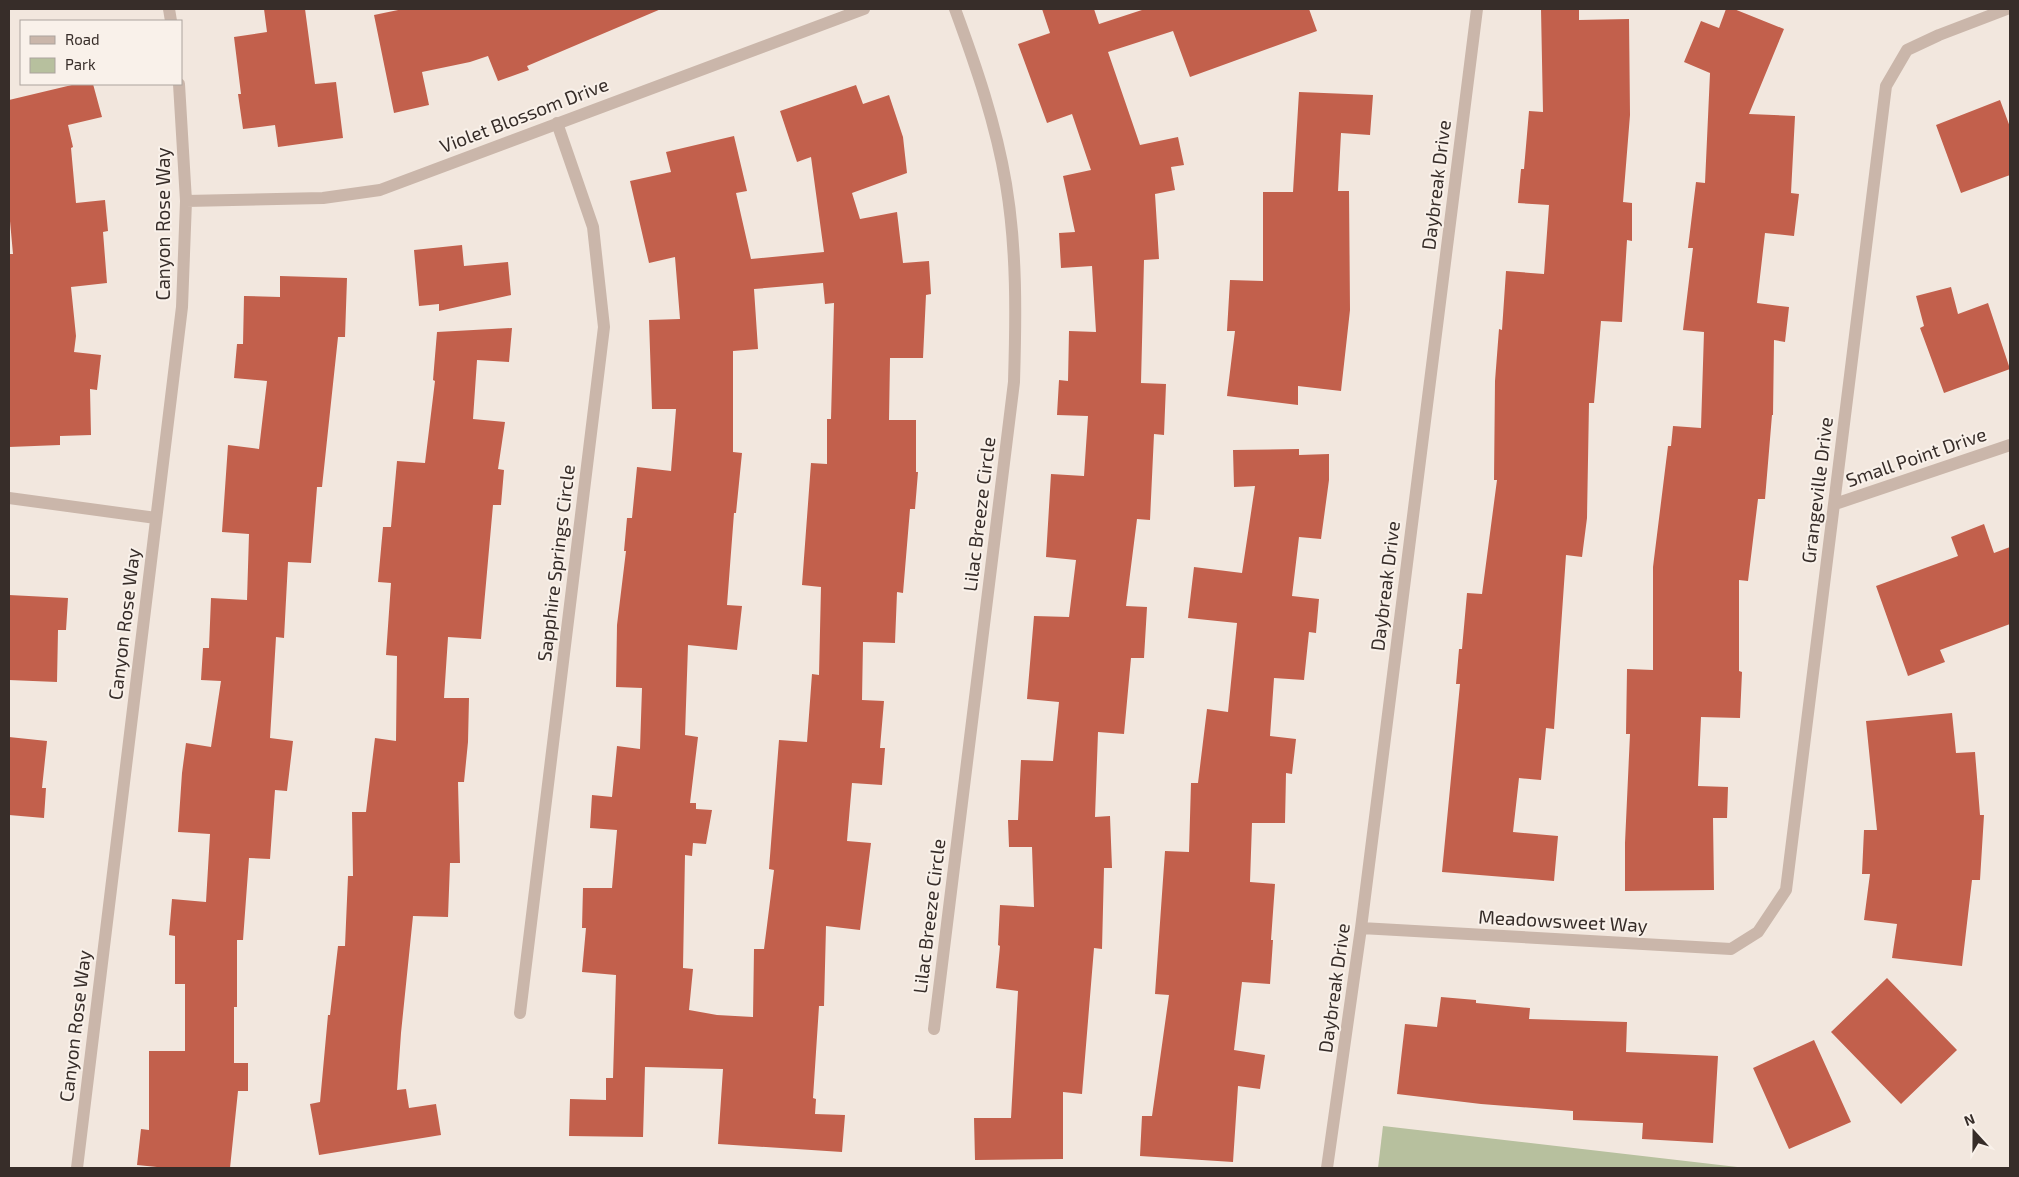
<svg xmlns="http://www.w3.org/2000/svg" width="2019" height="1177" viewBox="0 0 2019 1177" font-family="'Exo 2',sans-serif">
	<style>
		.green { fill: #b7c09e }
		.building { fill: #c2604c; fill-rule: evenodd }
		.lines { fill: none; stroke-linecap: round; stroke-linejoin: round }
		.street { stroke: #cab6aa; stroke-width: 12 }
		.labels { text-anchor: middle; stroke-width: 4; stroke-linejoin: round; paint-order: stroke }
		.street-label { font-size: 19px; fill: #372d29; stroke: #f9f1ea }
	</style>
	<rect width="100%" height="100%" fill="#f2e7de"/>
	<path class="green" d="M 1383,1126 L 1746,1168 L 1378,1168 Z"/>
	<path class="building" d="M 264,9 L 305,9 L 315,84 L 336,82 L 343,138 L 278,147 L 275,125 L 243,129 L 238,94 L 241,94 L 234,37 L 267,32 Z
		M 403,9 L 661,9 L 527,66 L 529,70 L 498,81 L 488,56 L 470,62 L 422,72 L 429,105 L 394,113 L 374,15 Z
		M 1042,9 L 1094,9 L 1099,24 L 1145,9 L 1309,9 L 1317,31 L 1190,77 L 1173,31 L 1108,52 L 1140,145 L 1178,137 L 1184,165 L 1171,167 L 1175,190 L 1155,194 L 1159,259 L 1144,260 L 1141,383 L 1166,384 L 1164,435 L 1154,434 L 1150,520 L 1137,519 L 1126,606 L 1147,607 L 1144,658 L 1131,658 L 1124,734 L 1098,732 L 1095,817 L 1110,816 L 1112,868 L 1104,868 L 1102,949 L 1094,948 L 1082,1094 L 1063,1092 L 1063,1159 L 975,1160 L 974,1118 L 1011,1118 L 1018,991 L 996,988 L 1000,946 L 998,945 L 1000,905 L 1034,907 L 1032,847 L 1009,847 L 1008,820 L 1018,820 L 1021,760 L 1053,761 L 1059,702 L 1027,699 L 1034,616 L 1069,617 L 1076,560 L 1046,557 L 1051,474 L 1084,476 L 1088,416 L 1057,415 L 1059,380 L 1068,381 L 1069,331 L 1096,332 L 1092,266 L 1061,268 L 1059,233 L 1075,232 L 1063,176 L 1091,170 L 1072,114 L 1047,123 L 1018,44 L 1050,33 Z
		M 1541,9 L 1579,9 L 1579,20 L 1629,19 L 1630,115 L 1623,202 L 1632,203 L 1632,241 L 1627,240 L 1622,322 L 1601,321 L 1594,403 L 1589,403 L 1587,518 L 1582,557 L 1566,555 L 1554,729 L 1546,728 L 1541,780 L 1519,778 L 1513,832 L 1558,836 L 1554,881 L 1442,872 L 1460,684 L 1456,684 L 1459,649 L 1462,649 L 1467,593 L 1482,594 L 1497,480 L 1494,480 L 1495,381 L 1499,329 L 1502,330 L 1506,271 L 1544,274 L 1549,205 L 1518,203 L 1521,169 L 1524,169 L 1529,111 L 1543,112 Z
		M 1726,9 L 1734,9 L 1784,29 L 1749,114 L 1795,116 L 1791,193 L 1799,194 L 1794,236 L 1765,233 L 1757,303 L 1789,307 L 1785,342 L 1774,340 L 1773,415 L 1772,415 L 1765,499 L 1758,499 L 1748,581 L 1739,580 L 1739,671 L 1742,672 L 1740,718 L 1701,717 L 1698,786 L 1728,787 L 1727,818 L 1713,818 L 1714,890 L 1625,891 L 1625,843 L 1630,734 L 1626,734 L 1627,669 L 1653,670 L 1653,567 L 1668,446 L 1671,446 L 1673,426 L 1701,428 L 1704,332 L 1683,330 L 1693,248 L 1688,248 L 1696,182 L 1705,183 L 1710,73 L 1684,62 L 1701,21 L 1719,28 Z
		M 76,84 L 93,84 L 102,117 L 68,125 L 73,147 L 71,148 L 76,203 L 105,200 L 108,231 L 103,232 L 107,283 L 71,287 L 76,336 L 74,352 L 101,355 L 97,390 L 90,389 L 91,435 L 60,436 L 60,445 L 9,447 L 9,254 L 13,254 L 9,210 L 9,100 Z
		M 856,85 L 863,104 L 889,95 L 903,137 L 907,173 L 852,193 L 860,219 L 897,212 L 903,263 L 929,261 L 931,294 L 926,295 L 923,358 L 890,358 L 889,420 L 916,420 L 916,472 L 918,472 L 915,509 L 910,509 L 903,593 L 897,592 L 895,643 L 863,642 L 862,700 L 884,701 L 880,748 L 885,748 L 882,785 L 852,783 L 847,841 L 871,843 L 860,930 L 826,926 L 824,1006 L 819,1006 L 813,1098 L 816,1099 L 815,1114 L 845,1115 L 842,1152 L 718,1144 L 723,1069 L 645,1067 L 643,1137 L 569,1136 L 570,1099 L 606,1100 L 606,1078 L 613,1078 L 616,975 L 582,972 L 586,928 L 582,928 L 583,888 L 612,888 L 617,830 L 590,828 L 592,795 L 612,797 L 617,746 L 640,749 L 642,688 L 616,687 L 617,625 L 626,551 L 624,551 L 627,518 L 632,518 L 637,467 L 671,471 L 676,409 L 652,409 L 649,320 L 680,319 L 675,257 L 649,263 L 630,181 L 671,172 L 666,152 L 734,136 L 747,191 L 736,193 L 751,259 L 824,252 L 811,157 L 797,162 L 780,111 ZM 823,283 L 825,304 L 834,303 L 831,419 L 827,419 L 827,464 L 811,463 L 802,585 L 821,587 L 819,675 L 812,674 L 807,742 L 779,740 L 769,869 L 774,870 L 764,949 L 754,949 L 753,1017 L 717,1015 L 689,1010 L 693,969 L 683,968 L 685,855 L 692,856 L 693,843 L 706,844 L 712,810 L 696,809 L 696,803 L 690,803 L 698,737 L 685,735 L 688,645 L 737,650 L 742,606 L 727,605 L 734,513 L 736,513 L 742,453 L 733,452 L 733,351 L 758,349 L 754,289 Z
		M 1299,92 L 1373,95 L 1370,135 L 1341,133 L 1338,191 L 1349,191 L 1350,310 L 1341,391 L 1298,386 L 1298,405 L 1227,396 L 1235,331 L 1227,331 L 1230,280 L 1263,281 L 1263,192 L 1293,192 Z
		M 2000,100 L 2010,127 L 2010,175 L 1961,193 L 1936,125 Z
		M 462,245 L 464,266 L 508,262 L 511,295 L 439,311 L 439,304 L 419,306 L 414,250 Z
		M 280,276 L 347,278 L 345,337 L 338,337 L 322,487 L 317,487 L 311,563 L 288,562 L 284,638 L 276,637 L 270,738 L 293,741 L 287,791 L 275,790 L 270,859 L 249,858 L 243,940 L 237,940 L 237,1007 L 234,1007 L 234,1063 L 248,1063 L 248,1091 L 238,1091 L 230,1168 L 167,1168 L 137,1165 L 141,1129 L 149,1130 L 149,1051 L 185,1051 L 185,984 L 175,984 L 175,936 L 169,935 L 172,899 L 206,902 L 210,834 L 178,832 L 182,773 L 186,743 L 211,747 L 221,681 L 201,680 L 203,648 L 209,648 L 211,598 L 247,600 L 249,534 L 222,532 L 228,445 L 259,449 L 267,381 L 234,378 L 237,344 L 243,344 L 244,296 L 280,297 Z
		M 1951,287 L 1958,314 L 1988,303 L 2010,369 L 1944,393 L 1920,328 L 1924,326 L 1916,296 Z
		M 512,328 L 509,362 L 477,360 L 473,419 L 505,422 L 498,469 L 504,470 L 501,505 L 493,505 L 481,639 L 448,637 L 444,698 L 469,698 L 468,742 L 464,782 L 458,782 L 460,863 L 450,863 L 448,917 L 413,916 L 401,1033 L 397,1090 L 406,1089 L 409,1108 L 436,1104 L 441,1135 L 319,1155 L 310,1104 L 320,1102 L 328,1015 L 330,1015 L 338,946 L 345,946 L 348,876 L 353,876 L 352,812 L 366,812 L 375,738 L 396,741 L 397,656 L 386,655 L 391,583 L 378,582 L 383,527 L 391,527 L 397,461 L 425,463 L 435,381 L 433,380 L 437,332 Z
		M 1299,449 L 1299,455 L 1329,454 L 1329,480 L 1321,539 L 1299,537 L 1292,596 L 1319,599 L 1316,633 L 1309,632 L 1304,680 L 1274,678 L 1270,736 L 1296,739 L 1292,774 L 1286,773 L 1285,823 L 1252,823 L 1250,882 L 1275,884 L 1271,940 L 1273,940 L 1270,984 L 1242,982 L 1234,1050 L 1265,1055 L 1260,1089 L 1238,1086 L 1233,1162 L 1140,1156 L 1142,1116 L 1152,1116 L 1169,995 L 1155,994 L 1165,851 L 1189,852 L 1191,783 L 1198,783 L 1207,709 L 1228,712 L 1237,623 L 1188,618 L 1194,567 L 1242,573 L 1255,486 L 1234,487 L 1233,450 Z
		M 1984,524 L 1994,553 L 2010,547 L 2010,624 L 1940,650 L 1945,662 L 1908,676 L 1876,586 L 1958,556 L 1951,537 Z
		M 9,595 L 68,598 L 66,630 L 58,630 L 57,682 L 9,680 Z
		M 1952,713 L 1956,753 L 1975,752 L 1980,815 L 1984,815 L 1980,880 L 1972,880 L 1962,966 L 1892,958 L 1897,924 L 1864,920 L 1870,874 L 1862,874 L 1864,830 L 1877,830 L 1866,721 Z
		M 9,737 L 47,741 L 42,788 L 46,788 L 44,818 L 9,815 Z
		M 1887,978 L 1957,1050 L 1901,1104 L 1831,1032 Z
		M 1441,997 L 1476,1000 L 1476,1003 L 1530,1008 L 1529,1019 L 1627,1022 L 1626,1052 L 1718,1056 L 1713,1143 L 1642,1139 L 1643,1123 L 1573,1120 L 1573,1111 L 1481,1104 L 1397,1094 L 1405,1024 L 1437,1027 Z
		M 1814,1040 L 1851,1122 L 1789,1149 L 1753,1068 Z"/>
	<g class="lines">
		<path class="street" d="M 169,9 L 171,21
			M 186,201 L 323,198 L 380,190 L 864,9
			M 9,498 L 156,518
			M 1835,504 L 2010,445
			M 1361,928 L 1731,949 L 1758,932 L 1786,890 L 1886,86 L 1907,50 L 1939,35 L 2007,9
			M 520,1013 L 604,327 L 593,227 L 557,123
			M 934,1029 L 1014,382 C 1016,316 1017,250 1006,184 C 996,124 976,66 955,9
			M 77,1168 L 182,307 L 186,201 L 179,84
			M 1327,1168 L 1361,928 L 1477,9"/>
	</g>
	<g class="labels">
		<g class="street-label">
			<text transform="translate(524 115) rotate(-21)" y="7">Violet Blossom Drive</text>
			<text transform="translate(1436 185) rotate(-83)" y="7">Daybreak Drive</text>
			<text transform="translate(163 224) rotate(-90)" y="7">Canyon Rose Way</text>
			<text transform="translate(1916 457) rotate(-19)" y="7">Small Point Drive</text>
			<text transform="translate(1817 490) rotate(-83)" y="7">Grangeville Drive</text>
			<text transform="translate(979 514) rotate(-83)" y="7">Lilac Breeze Circle</text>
			<text transform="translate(556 563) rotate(-83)" y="7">Sapphire Springs Circle</text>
			<text transform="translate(1385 586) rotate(-83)" y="7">Daybreak Drive</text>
			<text transform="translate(124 624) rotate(-83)" y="7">Canyon Rose Way</text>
			<text transform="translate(929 916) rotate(-83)" y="7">Lilac Breeze Circle</text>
			<text transform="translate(1563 921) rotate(3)" y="7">Meadowsweet Way</text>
			<text transform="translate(1334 988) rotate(-82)" y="7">Daybreak Drive</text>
			<text transform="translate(75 1026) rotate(-83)" y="7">Canyon Rose Way</text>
		</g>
	</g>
	<rect width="2019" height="1177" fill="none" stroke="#372d29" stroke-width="20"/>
	<rect x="20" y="20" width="162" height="65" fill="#f9f1ea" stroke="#aba39d"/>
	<rect x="30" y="36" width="25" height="8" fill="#cab6aa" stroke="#aba39d"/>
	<text x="65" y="45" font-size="15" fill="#372d29">Road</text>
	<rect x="30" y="58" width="25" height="15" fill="#b7c09e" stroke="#aba39d"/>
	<text x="65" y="70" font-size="15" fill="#372d29">Park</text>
	<g transform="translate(1974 1132) rotate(339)" stroke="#f9f1ea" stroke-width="4" paint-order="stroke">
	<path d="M0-4L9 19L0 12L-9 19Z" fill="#372d29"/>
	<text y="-8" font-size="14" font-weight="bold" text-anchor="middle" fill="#372d29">N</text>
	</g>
</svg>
